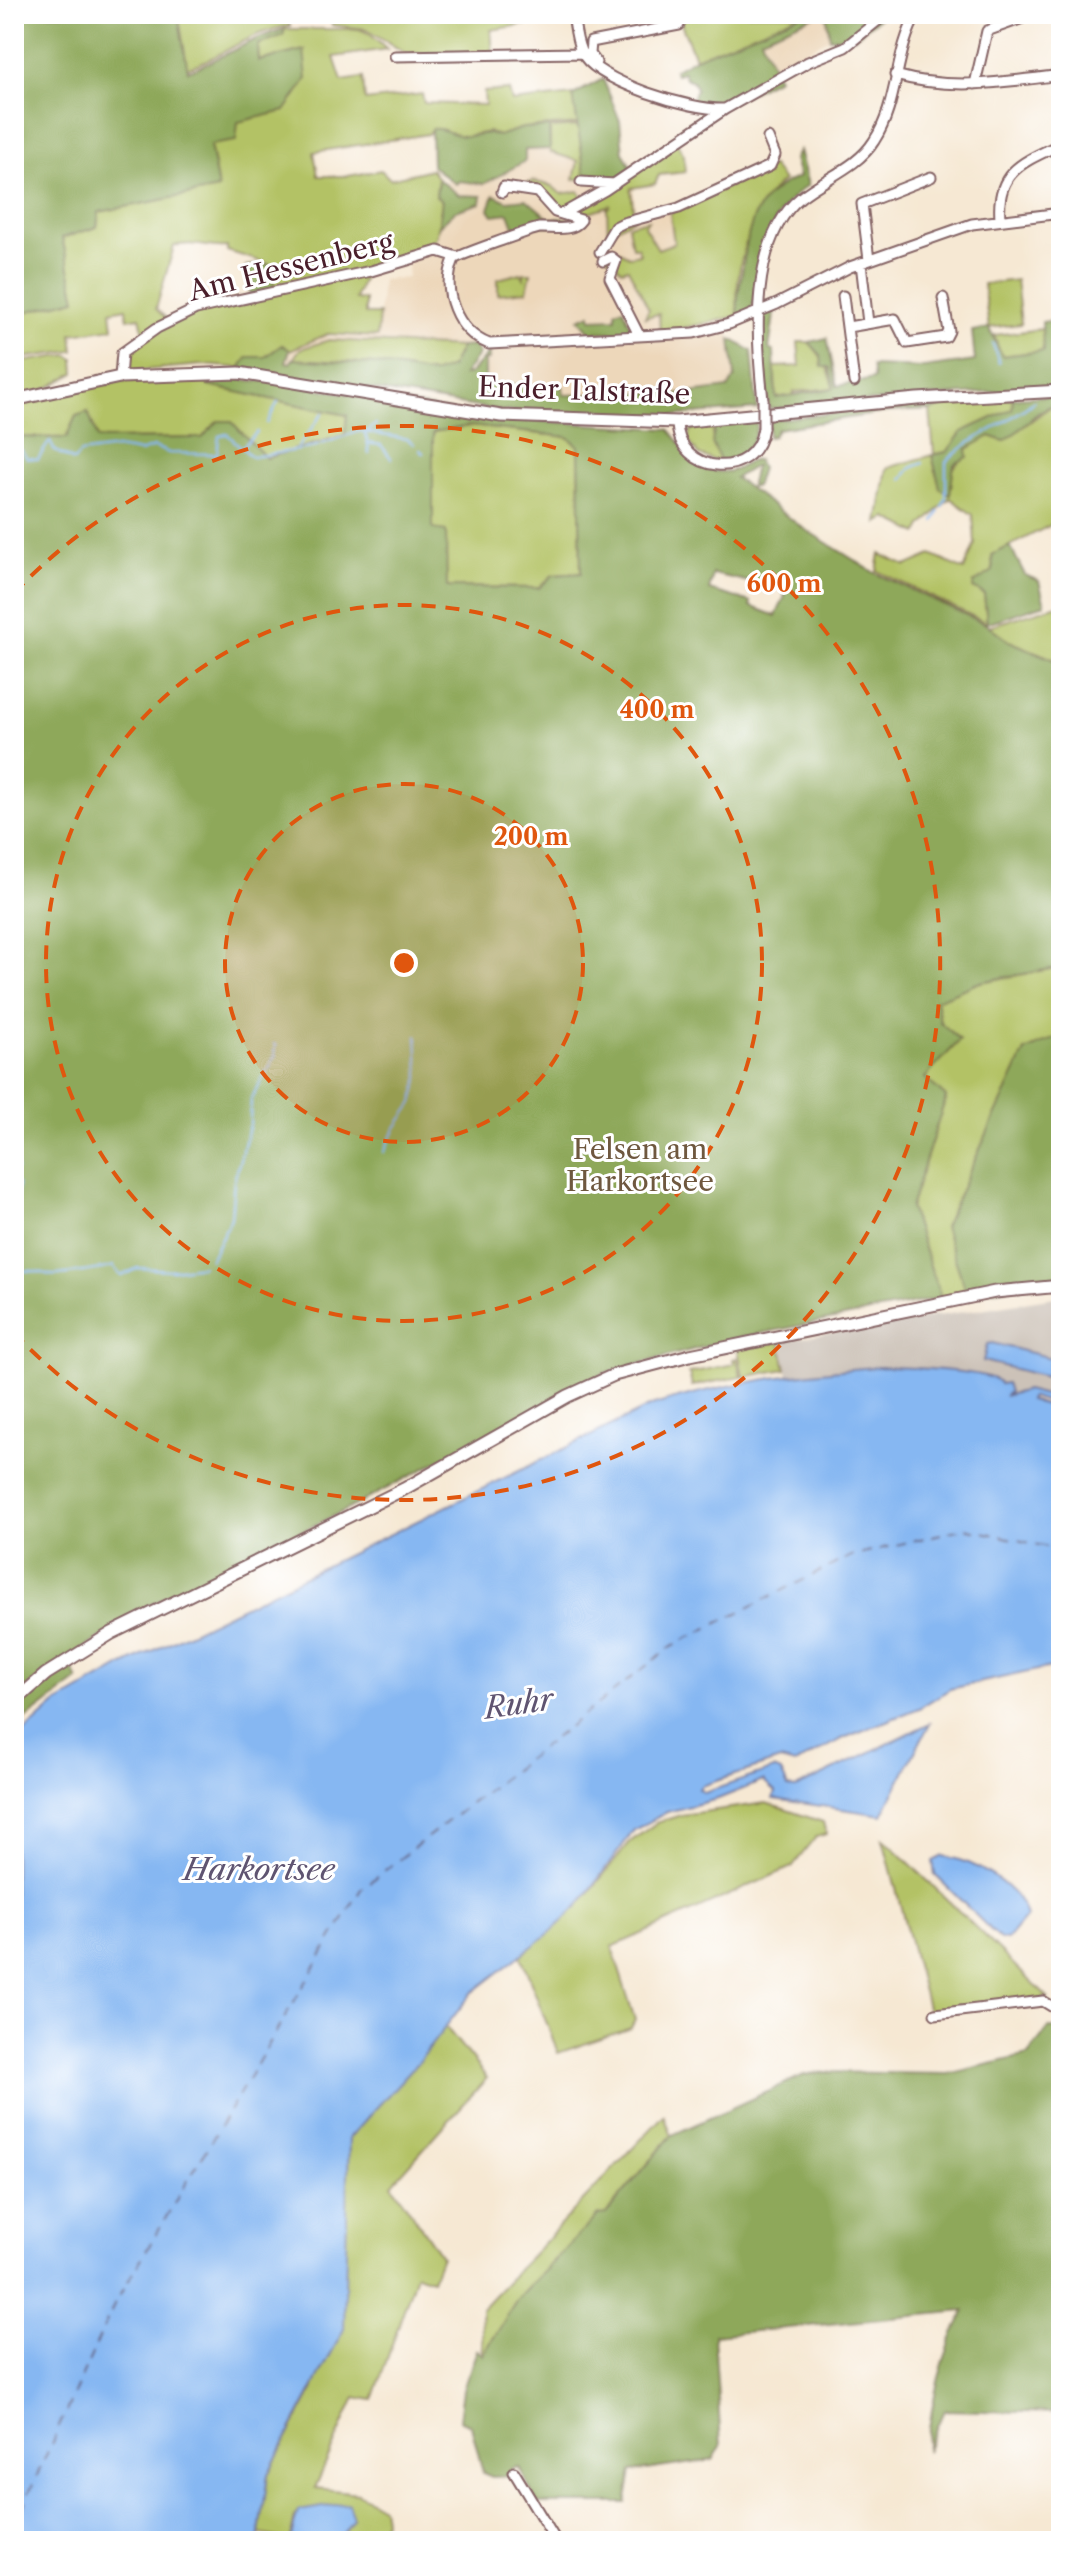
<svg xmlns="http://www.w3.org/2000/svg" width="1075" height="2555" viewBox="0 0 1075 2555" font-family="'Libre Caslon Text',serif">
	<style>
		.built { fill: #edd7ba }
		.industrial { fill: #ccc2b8 }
		.green { fill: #b3c265; stroke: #7e7048; stroke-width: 2 }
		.forest { fill: #8ea85a; stroke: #6c6442; stroke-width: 2; fill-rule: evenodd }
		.water { fill: #86b7f2; stroke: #686b8e; stroke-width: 2 }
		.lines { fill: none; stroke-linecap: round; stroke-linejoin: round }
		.stream { stroke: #86b7f2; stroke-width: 2 }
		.ferry { stroke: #5f5471; stroke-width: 2; stroke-dasharray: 10 8; stroke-linecap: butt }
		.minor-casing { stroke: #866566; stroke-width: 13 }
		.major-casing { stroke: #866566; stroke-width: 15 }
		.minor { stroke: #fff; stroke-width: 9 }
		.major { stroke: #fff; stroke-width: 11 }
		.minor-bridge-casing { stroke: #866566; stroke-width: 13; stroke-linecap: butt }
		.minor-bridge { stroke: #fff; stroke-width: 9 }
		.ring { fill: none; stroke: #e0560e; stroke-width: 4; stroke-dasharray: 14 10 }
		.labels { text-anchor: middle; stroke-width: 6; stroke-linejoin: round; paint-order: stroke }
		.street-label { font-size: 28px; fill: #4a1f2b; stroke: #fff }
		.park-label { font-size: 28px; fill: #6f583f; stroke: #fff }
		.water-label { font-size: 30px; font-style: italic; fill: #5f5471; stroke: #fff }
		.centre { fill: #e0560e; stroke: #fff; stroke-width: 4 }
		.ring-label { font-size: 24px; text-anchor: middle; font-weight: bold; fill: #e0560e; stroke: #fff; stroke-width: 6; stroke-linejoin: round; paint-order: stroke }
	</style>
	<rect width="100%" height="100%" fill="#fff"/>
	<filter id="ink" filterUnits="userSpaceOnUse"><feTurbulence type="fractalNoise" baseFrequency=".0125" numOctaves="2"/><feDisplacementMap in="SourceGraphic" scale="16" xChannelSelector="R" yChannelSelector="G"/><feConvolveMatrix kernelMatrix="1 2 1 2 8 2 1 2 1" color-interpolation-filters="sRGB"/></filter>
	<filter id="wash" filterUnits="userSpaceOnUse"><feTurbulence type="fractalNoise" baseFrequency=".006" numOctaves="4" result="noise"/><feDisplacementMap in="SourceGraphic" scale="32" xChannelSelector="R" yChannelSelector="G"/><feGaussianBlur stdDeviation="1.8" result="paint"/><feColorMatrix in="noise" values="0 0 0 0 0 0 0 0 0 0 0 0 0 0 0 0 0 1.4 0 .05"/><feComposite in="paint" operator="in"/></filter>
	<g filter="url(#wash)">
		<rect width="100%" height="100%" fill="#f6e8d3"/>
		<path class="built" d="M 819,14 L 826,14 L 830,38 L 774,67 L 761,38 Z
			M 580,124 L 586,181 L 633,173 L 635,217 L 679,210 L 728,321 L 735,378 L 728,388 L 668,396 L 667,392 L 563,395 L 563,386 L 490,384 L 485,380 L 485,360 L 489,352 L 474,346 L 285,363 L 290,350 L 316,337 L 377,337 L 382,280 L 408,278 L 406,253 L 441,201 L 438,179 L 446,183 L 452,177 L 456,184 L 458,181 L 484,184 L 525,161 L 525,150 L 550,149 L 549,127 Z"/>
		<path class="industrial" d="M 1061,1296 L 1061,1399 L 1043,1393 L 1004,1397 L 999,1383 L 993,1379 L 928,1368 L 876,1367 L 788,1376 L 782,1341 Z"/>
		<path class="green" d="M 178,14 L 288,14 L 290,26 C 252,30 223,57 187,68 Z
			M 331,14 L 539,14 L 540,22 L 491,30 L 493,53 L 405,53 L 367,29 L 332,25 Z
			M 685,14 L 803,14 L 695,58 L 681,24 Z
			M 285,29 L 359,29 L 371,34 L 387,49 L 334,57 L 342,81 L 363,78 L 365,101 L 422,94 L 424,103 L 485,105 L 484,92 L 509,90 L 512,102 L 573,95 L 580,124 L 523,128 L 498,136 L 488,132 L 462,137 L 431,129 L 428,134 L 314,152 L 318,176 L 348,176 L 381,170 L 390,179 L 431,169 L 438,179 L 436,195 L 442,201 L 437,235 L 432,245 L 407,254 L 407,259 L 275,289 L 269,264 L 227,251 L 227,247 C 207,249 197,241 174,246 L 156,309 L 169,321 L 144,333 L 140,317 L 128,319 L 126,308 L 111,311 L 113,328 L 72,334 L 74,351 L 14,359 L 14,315 L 76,299 L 62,238 L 97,227 L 99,212 L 218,189 L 210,144 L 237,122 L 304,50 L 259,61 L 257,45 L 283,35 Z
			M 579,126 L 585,179 L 574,179 L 578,161 L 550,152 L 550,128 Z
			M 677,143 L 684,155 L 685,172 L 659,175 L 655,184 L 631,188 L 634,218 L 608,233 L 607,209 L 611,205 L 583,214 L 567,212 Z
			M 772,166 L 783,181 C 751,203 731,279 739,316 L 660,333 L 659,314 L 645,317 L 649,309 L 628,268 L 622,270 L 604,254 L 612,247 L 629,256 L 640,254 L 637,247 L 632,247 L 628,225 L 648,220 L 644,226 L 658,249 L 674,243 L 670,213 Z
			M 533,181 L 552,186 L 561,194 L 579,191 L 584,201 L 557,209 L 539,189 L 520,186 Z
			M 521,273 L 524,278 L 524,273 L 531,273 L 527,291 L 498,294 L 498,279 Z
			M 365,274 L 355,299 L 365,300 L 365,314 L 379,314 L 377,337 L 328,334 L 290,350 L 282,345 L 265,357 L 248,358 L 240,368 L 203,365 L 123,372 L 123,354 C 192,300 282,292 365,274 Z
			M 1016,280 L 1021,324 L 989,328 L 983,284 Z
			M 1043,329 L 1043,351 L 1001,356 L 994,335 Z
			M 329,340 L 461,347 L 451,367 L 433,374 L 376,364 L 293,359 L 300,349 Z
			M 798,342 L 809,342 C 823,357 829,368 834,388 L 794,392 L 792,396 L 776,398 L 774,367 L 800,366 Z
			M 68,355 L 74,359 L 75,373 L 46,389 L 14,398 L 14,363 Z
			M 207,378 L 208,386 L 347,415 L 345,435 L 266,458 L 218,421 L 202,438 L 98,439 L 88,412 L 76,416 L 66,438 L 14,437 L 14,404 L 120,381 Z
			M 1013,398 L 1012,409 L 962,432 L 947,452 L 934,454 L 930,410 L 940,408 L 946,402 Z
			M 1054,404 L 1061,404 L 1061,520 L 992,555 L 993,571 L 974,583 L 984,594 L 987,623 L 877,571 L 880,554 L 906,566 L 931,555 L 964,570 L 975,544 L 973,515 L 950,498 L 922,526 L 918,534 L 887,518 L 878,523 L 887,468 L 932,455 L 940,488 L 967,449 L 990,436 L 1004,441 Z
			M 715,424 L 712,435 L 721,463 L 699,455 L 688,440 L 690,430 Z
			M 470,426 L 568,437 L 579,446 L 581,573 L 553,575 L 539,588 L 446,587 L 446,531 L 433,530 L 432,432 Z
			M 1061,604 L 1061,662 L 1009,641 L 989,626 Z
			M 1061,967 L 1061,1036 L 1025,1051 L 967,1294 L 941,1298 L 910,1208 L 946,1097 L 924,1078 L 940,1022 L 936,999 L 980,982 Z
			M 780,1341 L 786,1369 L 743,1377 L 738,1350 Z
			M 737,1358 L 741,1377 L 692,1386 L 689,1373 L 734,1364 L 733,1359 Z
			M 766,1803 L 823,1822 L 826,1834 L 816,1837 L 792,1867 L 612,1947 L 635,2020 L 631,2028 L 558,2053 L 521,1956 L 579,1905 L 630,1842 L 656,1823 L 681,1815 Z
			M 883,1839 L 894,1848 L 1048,1998 L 928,2011 Z
			M 445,2026 L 487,2078 L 392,2184 L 441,2256 L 432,2279 L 416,2274 L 373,2400 L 355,2397 L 315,2488 L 358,2493 L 382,2507 L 384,2520 L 380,2541 L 338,2541 L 353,2519 L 329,2506 L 295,2516 L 290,2540 L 260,2534 L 268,2474 L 314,2388 L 349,2138 Z
			M 664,2115 L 672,2135 L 606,2214 L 554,2260 L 518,2298 L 483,2356 L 481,2309 Z"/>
		<path class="forest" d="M 15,14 L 178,14 L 188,71 C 222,59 250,38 285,29 L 283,35 L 258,45 L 259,61 L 304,50 L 307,79 L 285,111 L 238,122 L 236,141 L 210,145 L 218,189 L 99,212 L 97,227 L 62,238 L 76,299 L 14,315 L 14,46 L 20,42 Z
			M 803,14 L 819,14 L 761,38 L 778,78 L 725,105 L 690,104 L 696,89 L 693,81 L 685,78 L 683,72 L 676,74 L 674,70 L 695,58 Z
			M 826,14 L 884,14 L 855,37 L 830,38 Z
			M 603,79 L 620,121 L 623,152 L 632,169 L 613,182 L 586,181 L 573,95 Z
			M 549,127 L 550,149 L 525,150 L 525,161 L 484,184 L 459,181 L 456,184 L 432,166 L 431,129 C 447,127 451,136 464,136 C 477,137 485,130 498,136 L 523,128 Z
			M 799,150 L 808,185 C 764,215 762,260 752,308 L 739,316 C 735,299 741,283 743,266 C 749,223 755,194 799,177 L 794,159 Z
			M 438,179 L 459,195 L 482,196 L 481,203 L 455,211 L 439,226 L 442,201 L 436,196 Z
			M 494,195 L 507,201 L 526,199 L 549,218 L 576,219 L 572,225 L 530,226 L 516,232 L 509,213 L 493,215 L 489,209 Z
			M 270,264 L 275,289 L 250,294 L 246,266 Z
			M 623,308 L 631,327 L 628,333 L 590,332 L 579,319 L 591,314 L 591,319 L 616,318 L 616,311 Z
			M 775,309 L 769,349 L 774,352 L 776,398 L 834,388 L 829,367 L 822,367 L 821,355 L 809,342 L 827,338 L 837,386 L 874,379 L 872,366 L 924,368 L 975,361 L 972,331 L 989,328 L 1002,356 L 1043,351 L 1042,322 L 1055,320 L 1061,325 L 1061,387 L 769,409 L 762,352 L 764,311 Z
			M 731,339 L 752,351 L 757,409 L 669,416 L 501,411 L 240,368 L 248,357 L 265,357 L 282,345 L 290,350 L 286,362 L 290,363 L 293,359 L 376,364 L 433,374 L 451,367 L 461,347 L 474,346 L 479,354 L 464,375 L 470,374 L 489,352 L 489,360 L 485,360 L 485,379 L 490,380 L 491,384 L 563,386 L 564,395 L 668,392 L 668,396 L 728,388 L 735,378 Z
			M 207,378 L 278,382 L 501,419 L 669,429 C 685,448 702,480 734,470 C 743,467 748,460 757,460 L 761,468 L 755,487 L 750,487 L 755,466 L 735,478 L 803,528 L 875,573 L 988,625 L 1009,641 L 1061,663 L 1061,967 L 980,982 L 936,1000 L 940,1022 L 960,1040 L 925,1078 L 946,1097 L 910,1208 L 941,1298 L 737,1338 L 604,1373 L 348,1509 L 147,1606 L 14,1696 L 14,437 L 66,438 L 76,416 L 88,412 L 98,439 L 202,438 L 218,421 L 231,421 L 266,458 L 345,435 L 347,415 L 208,386 ZM 470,426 L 568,437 L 579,446 L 581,573 L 553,575 L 539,588 L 447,587 L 446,531 L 433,529 L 433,432 ZM 713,574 L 782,589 L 785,596 L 776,616 L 750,606 L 751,602 L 709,590 Z
			M 1061,395 L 1061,404 C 1038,405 1023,430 1004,441 L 990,436 L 967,449 L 968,457 L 954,464 L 950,495 L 940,488 L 932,455 L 947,452 L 962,432 L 1012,409 L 1013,398 Z
			M 946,402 L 933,410 L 887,412 L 777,429 L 773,436 L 768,437 L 769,420 Z
			M 757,421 C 756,446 744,457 721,463 L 712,443 L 715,424 Z
			M 1010,546 L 1025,575 L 1039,581 L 1045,604 L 987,623 L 984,594 L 973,588 L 974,583 L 993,571 L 992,555 Z
			M 1061,1036 L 1061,1280 L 967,1294 L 944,1227 L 1025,1051 Z
			M 69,1663 L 78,1680 L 14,1728 L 14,1707 Z
			M 1049,2028 L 1061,2029 L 1061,2413 L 944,2410 L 926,2451 C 932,2400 941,2355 965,2311 L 714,2335 L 721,2446 L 713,2460 L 632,2472 L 626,2503 L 537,2503 L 519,2467 L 511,2469 L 513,2476 L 492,2477 L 483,2473 L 471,2425 L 459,2420 L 463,2389 L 477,2350 L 483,2355 L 518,2298 L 598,2215 L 606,2214 L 672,2135 L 804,2075 L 820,2072 L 948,2074 L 1028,2055 Z"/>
		<path class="water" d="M 992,1343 L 1051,1358 L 1046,1377 L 983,1361 L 987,1344 Z
			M 876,1367 C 897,1367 997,1370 1000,1384 L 1006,1383 L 1009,1392 L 1004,1396 L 1026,1390 L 1061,1399 L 1061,1406 L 1031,1397 L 1029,1400 L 1061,1410 L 1061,1665 L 950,1689 L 919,1708 L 844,1738 L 795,1764 L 780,1760 L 701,1786 L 699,1789 L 704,1793 L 774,1769 L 781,1772 L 788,1787 L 796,1788 L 930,1723 L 882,1815 L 773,1799 L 775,1792 L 763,1781 L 718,1799 L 667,1812 L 634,1830 L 579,1905 L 552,1931 L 472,1993 L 418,2062 L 349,2138 L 344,2329 L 268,2474 L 259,2541 L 14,2541 L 14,1741 L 56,1704 L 122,1666 L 651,1406 C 721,1383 803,1372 876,1367 Z
			M 943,1856 C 973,1861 1019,1885 1026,1917 L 1007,1940 L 1000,1939 L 935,1875 L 933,1861 Z
			M 348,2503 L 353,2519 L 338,2541 L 290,2541 L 298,2511 Z"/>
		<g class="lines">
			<path class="stream" d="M 993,344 L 999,363
				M 267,423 L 278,402
				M 376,424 L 365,434 L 368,443 L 381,445 L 391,458
				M 368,443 L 369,454
				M 242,447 L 257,432
				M 298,447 L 323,413
				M 14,449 L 22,451 L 27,458 L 38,459 L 50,441 L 54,450 L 74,461 L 80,453 L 116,448 L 140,452 L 154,447 L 169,453 L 217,454 L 219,436 L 227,434 L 252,457 L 310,448 L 359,431 L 407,439 L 414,444
				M 420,450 L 423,453
				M 902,479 L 911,468 L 923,463
				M 942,507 L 946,498 L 946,462 C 971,436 1007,425 1034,401
				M 934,521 L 939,512
				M 14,1119 L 17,1169
				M 384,1152 L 395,1129 L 413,1103 L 419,1077 L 417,1036
				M 14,1231 L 18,1184
				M 210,1260 L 231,1218 L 234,1181 L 250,1124 L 251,1099 L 275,1057 L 275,1044
				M 14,1273 C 29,1268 37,1272 51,1275 C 56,1276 108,1269 113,1266 L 121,1276 L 138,1268 L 173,1270 L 202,1266"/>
			<path class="ferry" d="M 14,2526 L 115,2303 L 361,1889 L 672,1646 L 851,1556 L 965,1528 L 1061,1550"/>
		</g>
	</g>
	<g filter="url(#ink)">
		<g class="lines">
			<g class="minor-casing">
				<path id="minor" d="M 573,14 C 575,26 576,40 581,51 C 595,82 693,111 725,109 L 808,62 L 845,47 L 886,14
					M 395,56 L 582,53
					M 596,62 L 590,54 L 591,42 L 679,25 L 683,14
					M 895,75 C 950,91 1005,82 1061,75
					M 975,84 L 987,31 L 1034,14
					M 581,182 L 615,184
					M 502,192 L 504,187 L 537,192 L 555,212 L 581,220 C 572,233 553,227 539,228 C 533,229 459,255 454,259 C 441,291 456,331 489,344 L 694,333 L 729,324 L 777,304 L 850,267 L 972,224 L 1061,213
					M 562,214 L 605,190 L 725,109
					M 1000,218 C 996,171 1023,162 1061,144
					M 600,252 L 615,227 L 623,223 L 679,208 L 770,166 L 775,155 L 768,138
					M 869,260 L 862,204 L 931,177
					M 603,261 L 611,257 L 616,261 L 610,278 L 639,335
					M 861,263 L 868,323
					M 843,296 L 854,382
					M 848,327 L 895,319 L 907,343 L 946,337 L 949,331 L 943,298
					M 120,377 L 122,353 L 157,328 L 196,309 L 371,271 L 438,251 L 457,257
					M 763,400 C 756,339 749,239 801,197 C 825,178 858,167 874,141 C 899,103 894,53 917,14
					M 677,422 C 677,474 755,483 763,428
					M 935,2014 L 1043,2001 L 1061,2012
					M 514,2472 L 556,2541"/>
			</g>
			<g class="major-casing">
				<path id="major" d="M 14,400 L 120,377 L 239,373 L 501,416 L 677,422 L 917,399 L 1061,391
					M 14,1702 L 46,1674 L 112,1633 L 404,1489 L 568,1396 L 614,1375 L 690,1355 L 995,1292 L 1061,1286"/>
			</g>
			<use href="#minor" class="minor"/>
			<use href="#major" class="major"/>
			<g class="minor-bridge-casing">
				<path id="minor-bridge" d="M 763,400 L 763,428"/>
			</g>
			<use href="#minor-bridge" class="minor-bridge"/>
		</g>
	</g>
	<circle cx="404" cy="963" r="179" fill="#e0560e" fill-opacity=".12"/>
	<g class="ring">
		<circle cx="404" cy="963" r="179"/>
		<circle cx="404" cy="963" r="358"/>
		<path d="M14 593A537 537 0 1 1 14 1333"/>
	</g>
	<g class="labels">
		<g class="street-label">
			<text transform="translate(291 266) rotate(-14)" y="10">Am Hessenberg</text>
			<text transform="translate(584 390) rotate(2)" y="10">Ender Talstraße</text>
		</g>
		<g class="park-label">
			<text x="640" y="1159">Felsen am<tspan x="640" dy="32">Harkortsee</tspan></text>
		</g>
		<g class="water-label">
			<text transform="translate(519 1704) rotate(-8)" y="10">Ruhr</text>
			<text x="259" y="1880">Harkortsee</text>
		</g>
	</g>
	<circle cx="404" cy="963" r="12" class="centre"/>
	<g class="ring-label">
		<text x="784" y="592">600 m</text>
		<text x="657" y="718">400 m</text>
		<text x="531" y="845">200 m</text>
	</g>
	<rect width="1075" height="2555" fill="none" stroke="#fff" stroke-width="48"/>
</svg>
